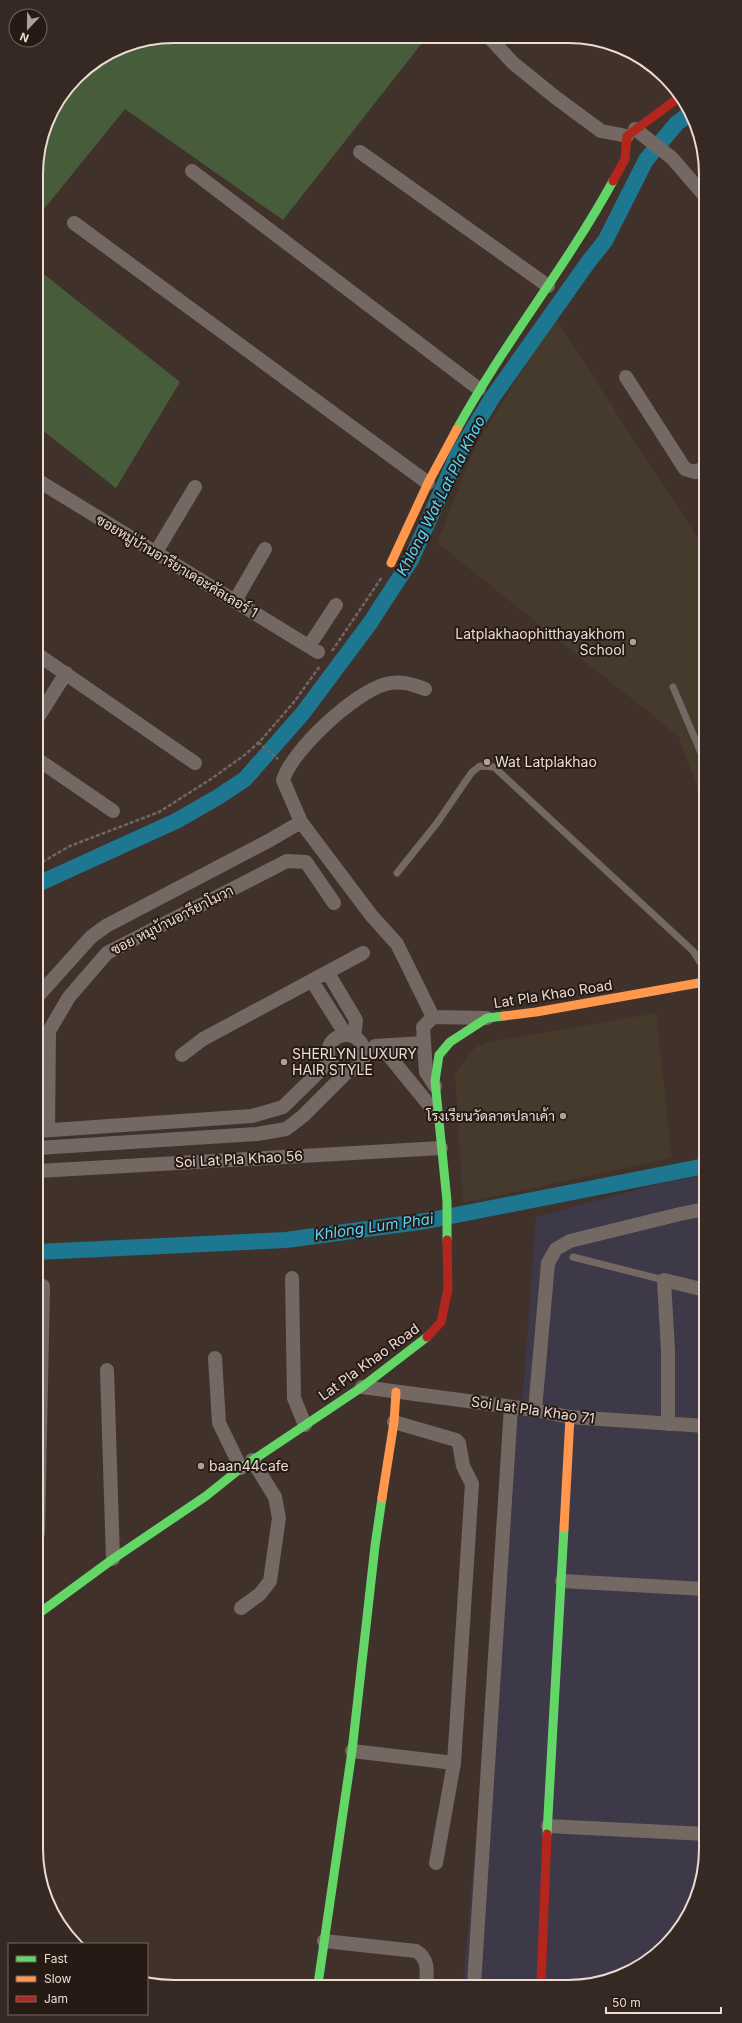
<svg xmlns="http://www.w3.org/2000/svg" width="742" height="2023" viewBox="0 0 742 2023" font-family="Inter,Sarabun,sans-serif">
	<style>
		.industrial { fill: #3e3948 }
		.education { fill: #453a2b }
		.green { fill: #475c3b }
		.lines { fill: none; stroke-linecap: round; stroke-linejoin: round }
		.canal { stroke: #1d7790; stroke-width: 16 }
		.path { stroke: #716761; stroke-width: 2.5; stroke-dasharray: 4 2; stroke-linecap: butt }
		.lane { stroke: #746863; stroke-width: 7 }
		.street { stroke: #746863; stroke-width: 14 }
		.fast { stroke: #63d668; stroke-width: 9 }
		.slow { stroke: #ff974d; stroke-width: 9 }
		.jam { stroke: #b3261e; stroke-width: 9 }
		.poi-dot { fill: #b09f98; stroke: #261a14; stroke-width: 1.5 }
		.labels { text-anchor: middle; stroke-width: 4; stroke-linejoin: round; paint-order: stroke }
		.street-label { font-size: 14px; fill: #ecdad3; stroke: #261a14 }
		.poi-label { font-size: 14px; fill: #ecdad3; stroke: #261a14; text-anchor: start }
		.water-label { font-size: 15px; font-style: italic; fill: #55d7ff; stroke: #261a14 }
		.rim { fill: none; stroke: #ecdad3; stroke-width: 2 }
	</style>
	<rect width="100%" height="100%" fill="#40322b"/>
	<path class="industrial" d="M 705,1175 L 706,1858 L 696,1901 L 672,1940 L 637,1968 L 595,1984 L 463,1984 L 512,1436 L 523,1393 L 536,1217 L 661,1183 Z"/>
	<path class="education" d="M 555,318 L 704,548 L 704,804 L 678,736 L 437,543 L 477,443 Z
		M 656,1013 L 672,1158 L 463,1203 L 455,1074 L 466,1058 L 476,1047 L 485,1043 Z"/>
	<path class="green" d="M 174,36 L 426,38 L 283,220 L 125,109 L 36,219 L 36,165 L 50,113 L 83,70 L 122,46 Z
		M 36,268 L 180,382 L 116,488 L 37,426 Z"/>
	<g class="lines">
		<path class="canal" d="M 37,886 L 40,883 L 176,821 L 218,797 L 245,779 L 303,713 L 370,623 L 411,560 L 458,454 L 492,398 L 589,261 L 605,241 L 646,160 L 677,123 L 691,113
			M 38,1252 L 286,1240 L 426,1221 L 705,1166"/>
		<path class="path" d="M 332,651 L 382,577
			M 258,742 L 278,759
			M 37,865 L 70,846 L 159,812 L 211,779 L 246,754 L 262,739 L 294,702 L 320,666"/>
		<path class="lane" d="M 673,687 L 704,760
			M 397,873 L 437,823 L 472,772 L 480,766 L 494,767 L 693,951 L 704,968
			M 573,1257 L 664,1280"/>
		<path class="street" d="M 490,38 L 513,63 L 555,97 L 601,131 L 627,136
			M 635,129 L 672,158 L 703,194
			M 360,152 L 548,286
			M 192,171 L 479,389
			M 74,223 L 428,483
			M 626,377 L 685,469 L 695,472 L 704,468
			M 37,480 L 318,652
			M 156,552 L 195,487
			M 235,601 L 265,549
			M 309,646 L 336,605
			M 37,654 L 195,763
			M 425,689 C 412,684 400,680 386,684 C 355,692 292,750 283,780 L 301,822 L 371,915 L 397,944 L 433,1017
			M 37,719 L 66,673
			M 37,759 L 113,811
			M 328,973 L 356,1020 L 354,1037
			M 312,981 L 346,1035
			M 37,997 L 91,937 L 106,926 L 270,840 L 301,822
			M328 1053a18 18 0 1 1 36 0a18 18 0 1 1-36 0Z
			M 375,1046 L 424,1043
			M 381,1046 L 438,1116
			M 182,1055 L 203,1039 L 363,953
			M 435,1086 L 426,1072 L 423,1027 L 433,1017 L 487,1018
			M 48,1130 L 49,1031 L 69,997 L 107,953 L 287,861 L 306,862 L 334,903
			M 38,1131 L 252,1116 L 283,1107 L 330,1061
			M 38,1148 L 257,1134 L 286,1129 L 303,1116 L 348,1071
			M 38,1171 L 441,1148
			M 292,1278 L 294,1398 L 305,1425
			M 215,1358 L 219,1423 L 241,1468
			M 107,1370 L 113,1559
			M 362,1387 L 535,1410 L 570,1417 L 705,1426
			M 535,1410 L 548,1263 L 556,1249 L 570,1241 L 680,1214 L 705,1209
			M 394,1422 L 456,1440 L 459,1443 L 463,1466 L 472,1484 L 454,1763 L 436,1863
			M 668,1424 L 668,1351 L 664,1280 L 705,1290
			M 38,1533 L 43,1286
			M 562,1581 L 705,1589
			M 241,1608 L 260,1594 L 270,1581 L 279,1518 L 275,1497 L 252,1460
			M 352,1751 L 454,1763
			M 548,1826 L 706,1834
			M 324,1941 L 416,1951 C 429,1959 427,1971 426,1984
			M 474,1984 L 511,1407"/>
		<path class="fast" d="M 457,429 C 504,343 566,267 613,181
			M 447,1240 L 447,1201 L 435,1081 L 439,1055 L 450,1042 L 487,1018 L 504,1016
			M 38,1614 L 113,1559 L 206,1496 L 241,1468 L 362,1387 L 427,1337
			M 547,1834 L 564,1528
			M 318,1984 L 352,1751 L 375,1546 L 382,1498"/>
		<path class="slow" d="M 391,563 L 428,483 L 457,429
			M 504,1016 L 536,1012 L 704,982
			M 382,1498 L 394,1422 L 396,1392
			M 564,1528 L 570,1417"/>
		<path class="jam" d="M 613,181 L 625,159 L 627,136 L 681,96
			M 427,1337 L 441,1322 L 448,1289 L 447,1240
			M 541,1984 L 547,1834"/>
	</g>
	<g class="poi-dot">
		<circle cx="633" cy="642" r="4"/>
		<circle cx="487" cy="762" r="4"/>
		<circle cx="284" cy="1062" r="4"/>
		<circle cx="563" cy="1116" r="4"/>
		<circle cx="201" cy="1466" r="4"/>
	</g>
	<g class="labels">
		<g class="street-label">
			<text transform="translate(177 566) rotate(31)" y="5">ซอยหมู่บ้านอารียาเดอะคัลเลอร์ 1</text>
			<text transform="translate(172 920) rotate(-27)" y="5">ซอย หมูบ้านอารียาโมวา</text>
			<text transform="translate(553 994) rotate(-9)" y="5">Lat Pla Khao Road</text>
			<text transform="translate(239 1159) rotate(-3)" y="5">Soi Lat Pla Khao 56</text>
			<text transform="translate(369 1362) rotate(-36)" y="5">Lat Pla Khao Road</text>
			<text transform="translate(533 1410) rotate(8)" y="5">Soi Lat Pla Khao 71</text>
		</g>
		<g class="poi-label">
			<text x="625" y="639" text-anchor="end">Latplakhaophitthayakhom<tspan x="625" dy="16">School</tspan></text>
			<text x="495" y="767">Wat Latplakhao</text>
			<text x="292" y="1059">SHERLYN LUXURY<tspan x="292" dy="16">HAIR STYLE</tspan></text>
			<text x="555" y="1121" text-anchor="end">โรงเรียนวัดลาดปลาเค้า</text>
			<text x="209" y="1471">baan44cafe</text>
		</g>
		<g class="water-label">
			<text transform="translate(441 496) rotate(-63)" y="5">Khlong Wat Lat Pla Khao</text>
			<text transform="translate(374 1227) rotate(-8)" y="5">Khlong Lum Phai</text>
		</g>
	</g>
	<path d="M0 0H742V2023H0ZM174 43H568A131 131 0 0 1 699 174V1849A131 131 0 0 1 568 1980H174A131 131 0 0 1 43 1849V174A131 131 0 0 1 174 43Z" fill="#362923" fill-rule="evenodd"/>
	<path class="rim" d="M174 43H568A131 131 0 0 1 699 174V1849A131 131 0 0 1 568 1980H174A131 131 0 0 1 43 1849V174A131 131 0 0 1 174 43Z"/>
	<rect x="8" y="1943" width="140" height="72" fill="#261a14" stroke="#756760"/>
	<rect x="16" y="1956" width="20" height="6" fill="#63d668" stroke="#756760"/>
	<text x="44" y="1963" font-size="12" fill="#ecdad3">Fast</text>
	<rect x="16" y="1976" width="20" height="6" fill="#ff974d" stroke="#756760"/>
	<text x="44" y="1983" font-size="12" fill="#ecdad3">Slow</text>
	<rect x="16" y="1996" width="20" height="6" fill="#b3261e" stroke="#756760"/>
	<text x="44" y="2003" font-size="12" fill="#ecdad3">Jam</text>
	<g transform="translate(28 28) rotate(202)"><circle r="19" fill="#261a14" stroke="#756760"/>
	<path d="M0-3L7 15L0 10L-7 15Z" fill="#b09f98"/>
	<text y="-6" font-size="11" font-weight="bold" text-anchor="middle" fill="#ecdad3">N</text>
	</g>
	<path d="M606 2007v6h115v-6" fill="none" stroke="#ecdad3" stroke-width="2"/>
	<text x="612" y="2007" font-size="12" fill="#ecdad3" stroke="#261a14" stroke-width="3" paint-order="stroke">50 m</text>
</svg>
